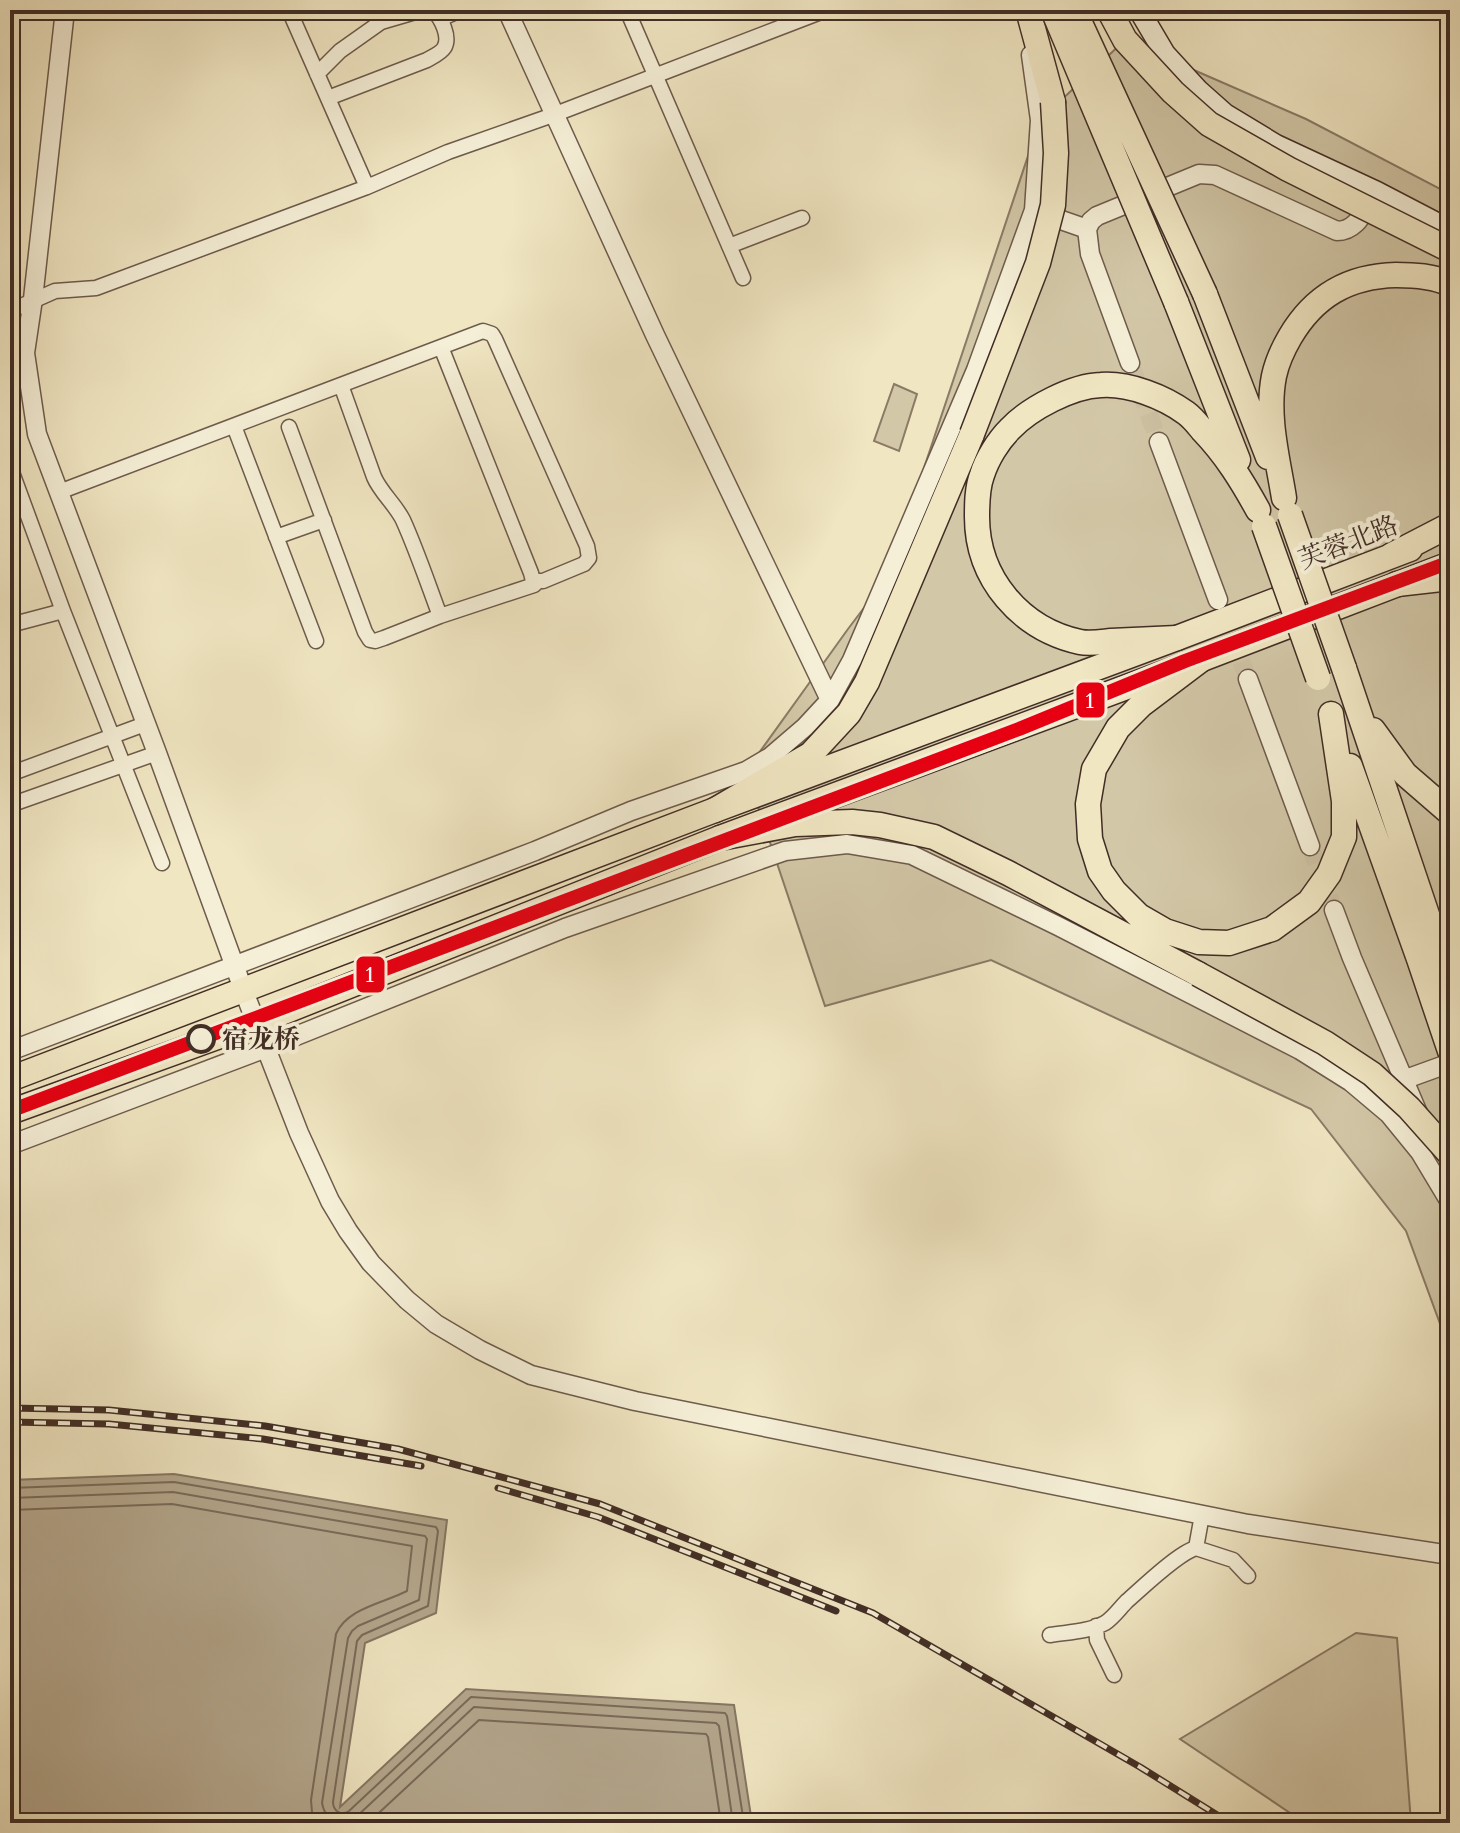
<svg xmlns="http://www.w3.org/2000/svg" width="1460" height="1833" viewBox="0 0 1460 1833" font-family="Cardo,'Noto Serif SC',serif">
	<style>
		.green { fill: #d2c7a7; stroke: #8a7a66; stroke-width: 2 }
		.water { fill: #b4a78d; stroke: #867663; stroke-width: 2 }
		.lines { fill: none; stroke-linecap: round; stroke-linejoin: round }
		.shore { stroke: #7a6a59; stroke-width: 2 }
		.tertiary-tunnel { stroke: #cdc1a3; stroke-width: 18; stroke-dasharray: 18 9; stroke-linecap: butt }
		.minor-casing { stroke: #6d5b4c; stroke-width: 17 }
		.tertiary-casing { stroke: #6d5b4c; stroke-width: 21 }
		.secondary-casing { stroke: #412d25; stroke-width: 23 }
		.primary-casing { stroke: #412d25; stroke-width: 27 }
		.trunk-casing { stroke: #412d25; stroke-width: 27 }
		.minor { stroke: #f5efd7; stroke-width: 14 }
		.tertiary { stroke: #f5efd7; stroke-width: 18 }
		.secondary { stroke: #f5efd7; stroke-width: 20 }
		.primary { stroke: #f0e6c2; stroke-width: 24 }
		.trunk { stroke: #f0e6c2; stroke-width: 24 }
		.rail-casing { stroke: #412d25; stroke-width: 7 }
		.rail { stroke: #f5efd7; stroke-width: 4; stroke-dasharray: 12; stroke-linecap: butt }
		.trunk-bridge-casing { stroke: #412d25; stroke-width: 27; stroke-linecap: butt }
		.trunk-bridge { stroke: #f0e6c2; stroke-width: 24 }
		.metro-1-casing { stroke: #f5efd7; stroke-width: 20 }
		.metro-1 { stroke: #e60012; stroke-width: 14 }
		.stop-dot { fill: #f5efd7; stroke: #412d25; stroke-width: 4 }
		.labels { text-anchor: middle; stroke-width: 8; stroke-linejoin: round; paint-order: stroke }
		.street-label { font-size: 26px; fill: #412d25; stroke: #f5efd7 }
		.stop-label { font-size: 26px; font-weight: bold; fill: #412d25; stroke: #f5efd7; text-anchor: start }
		.line-badge { stroke: #f5efd7; stroke-width: 3 }
		.badge-label { font-size: 22px; text-anchor: middle; font-weight: bold; fill: #fff }
	</style>
	<rect width="100%" height="100%" fill="#f0e6c2"/>
	<filter id="stains"><feTurbulence type="fractalNoise" baseFrequency=".0025" numOctaves="4"/><feColorMatrix values="0 0 0 0 .2 0 0 0 0 .09 0 0 0 0 .02 0 0 0 .5 -.17"/></filter>
	<radialGradient id="worn" r=".72"><stop offset=".6" stop-color="#630" stop-opacity="0"/><stop offset="1" stop-color="#630" stop-opacity=".3"/></radialGradient>
	<path class="green" d="M 1125,40 L 1306,119 L 1450,194 L 1450,1351 L 1406,1231 L 1311,1109 L 991,960 L 825,1006 L 746,771 L 848,629 L 888,576 L 1040,120 Z
		M 894,384 L 917,394 L 899,451 L 874,441 Z
		M 1356,1633 L 1397,1638 L 1411,1823 L 1305,1823 L 1180,1739 Z"/>
	<path class="water" d="M 174,1474 L 447,1520 L 436,1613 L 365,1643 L 340,1807 L 466,1689 L 734,1705 L 752,1823 L 10,1823 L 10,1480 Z"/>
	<g class="lines">
		<path class="shore" d="M 10,1488 L 174,1482 L 436,1527 L 438,1531 L 428,1606 L 362,1635 L 357,1641 L 333,1802 C 333,1811 341,1816 349,1811 L 471,1697 L 725,1713 L 727,1716 L 744,1823
			M 10,1498 L 173,1492 L 425,1536 L 427,1539 L 419,1600 L 358,1626 L 352,1631 L 348,1638 L 322,1803 C 324,1814 330,1821 341,1823
			M 10,1510 L 172,1504 L 412,1546 L 407,1591 C 384,1603 347,1608 336,1634 L 311,1800 L 312,1812 L 317,1823
			M 344,1823 L 355,1818 L 474,1707 L 716,1723 L 719,1726 L 733,1823
			M 368,1823 L 479,1720 L 706,1734 L 708,1737 L 721,1823"/>
		<path class="tertiary-tunnel" d="M 1130,363 L 1159,442
			M 1222,611 L 1248,679
			M 1310,846 L 1334,910"/>
		<g class="minor-casing">
			<path id="minor" d="M 289,10 L 367,187
				M 627,10 L 743,278
				M 440,19 L 461,10
				M 317,74 L 340,51 L 381,22 L 422,10
				M 328,98 L 427,60 C 432,57 441,53 444,48 C 451,37 441,18 433,10
				M 729,246 L 802,218
				M 10,311 L 55,291 L 96,288 L 367,187 L 448,152 L 553,115 L 826,10
				M 441,347 L 531,573 L 534,585
				M 341,385 L 374,477 C 381,493 395,504 403,520 C 417,551 428,584 440,616
				M 10,394 L 17,376 L 28,369
				M 234,426 L 316,641
				M 10,467 L 63,611 L 162,863
				M 59,492 L 483,331 L 492,334 L 495,339 L 587,546 L 589,558 L 584,564 L 543,581 L 538,581 L 534,585 L 440,616 L 384,638 L 375,641 L 370,640 L 365,632 L 289,427
				M 276,537 L 324,520
				M 10,625 L 63,611
				M 10,774 L 145,724
				M 10,805 L 157,753
				M 1196,1548 L 1202,1515
				M 1096,1626 L 1097,1640 L 1114,1675
				M 1050,1635 C 1068,1632 1088,1632 1105,1623 C 1113,1618 1120,1608 1127,1601 C 1142,1588 1178,1553 1196,1548 L 1233,1560 L 1248,1576"/>
		</g>
		<g class="tertiary-casing">
			<path id="tertiary" d="M 65,10 L 33,299 L 25,353 L 37,434 L 157,753 L 243,989 L 299,1133 L 330,1201 L 348,1231 L 371,1263 L 407,1300 L 436,1324 L 480,1350 L 531,1375 L 635,1401 L 1248,1524 L 1450,1555
				M 507,10 L 655,335 L 830,700
				M 1041,213 L 1087,229
				M 1130,363 L 1090,254 L 1087,229 L 1091,221 L 1097,216 L 1199,174 L 1215,175 L 1337,231 C 1356,231 1363,213 1373,198
				M 1159,442 L 1218,600
				M 1248,679 L 1310,846
				M 1334,910 L 1352,958 L 1418,1113
				M 10,1051 L 535,851 L 631,811 L 746,771 L 770,757 L 805,727 L 830,700 L 852,660 L 976,370 L 1034,210 L 1040,120 L 1031,55
				M 1403,1080 L 1450,1063
				M 10,1145 L 266,1048 L 565,928 L 785,851 L 847,844 L 912,855 L 1058,926 L 1300,1050 L 1351,1082 L 1389,1114 L 1420,1152 L 1450,1202"/>
		</g>
		<g class="secondary-casing">
			<path id="secondary" d="M 1139,10 L 1165,54 L 1198,90 L 1225,114 L 1276,145 L 1377,192 L 1450,230"/>
		</g>
		<g class="primary-casing">
			<path id="primary" d="M 10,1079 L 715,810 L 1177,638 L 1410,549
				M 10,1112 L 256,1023 L 720,838 L 1202,659 L 1450,564"/>
		</g>
		<g class="trunk-casing">
			<path id="trunk" d="M 1028,10 L 1053,102
				M 1205,294 L 1268,457
				M 1176,302 L 1238,460
				M 1284,498 C 1278,460 1266,416 1274,376 C 1277,362 1283,349 1290,337 C 1314,296 1348,276 1396,275 C 1414,275 1433,276 1450,284
				M 1392,555 L 1450,525
				M 1397,584 L 1450,578
				M 1177,638 C 1155,639 1133,640 1111,641 C 1101,642 1090,644 1080,642 C 1021,629 977,579 977,517 C 977,504 977,488 982,475 C 987,459 998,441 1010,429 C 1030,408 1072,386 1101,385 C 1129,383 1164,397 1186,413 C 1193,418 1198,425 1203,431 C 1226,455 1242,481 1258,510
				M 1202,659 L 1141,705 L 1118,728 L 1094,769 L 1088,804 L 1090,839 L 1100,871 L 1114,891 L 1139,916 L 1165,931 L 1199,942 L 1229,943 L 1272,929 L 1309,902 L 1329,874 L 1344,837 L 1344,801 L 1331,714
				M 1344,668 L 1450,983
				M 1373,730 L 1405,774 L 1450,813
				M 1350,766 L 1419,959 L 1450,1051
				M 715,810 L 811,754 L 849,713 L 867,682 L 972,434
				M 720,838 L 795,824 L 852,822 L 880,825 L 934,837 L 1008,873 L 1198,974"/>
		</g>
		<use href="#minor" class="minor"/>
		<use href="#tertiary" class="tertiary"/>
		<use href="#secondary" class="secondary"/>
		<use href="#primary" class="primary"/>
		<use href="#trunk" class="trunk"/>
		<g class="rail-casing">
			<path id="rail" d="M 10,1408 L 109,1410 L 265,1426 L 398,1449 L 600,1504 L 873,1613 L 1140,1767 L 1230,1823
				M 10,1422 L 109,1424 L 263,1439 L 421,1466
				M 498,1488 L 598,1517 L 836,1611"/>
		</g>
		<use href="#rail" class="rail"/>
		<g class="trunk-bridge-casing">
			<path id="trunk-bridge" d="M 1053,10 L 1176,302
				M 1074,10 L 1205,294
				M 1109,10 L 1125,40 L 1173,92 L 1209,124 L 1288,169 L 1450,250
				M 972,434 L 1038,263 L 1053,205 L 1056,153 L 1053,102
				M 1290,515 L 1344,668
				M 1264,526 L 1318,678
				M 1198,974 L 1325,1043 L 1372,1074 L 1409,1108 L 1450,1154"/>
		</g>
		<use href="#trunk-bridge" class="trunk-bridge"/>
		<g class="metro-1-casing">
			<path id="metro-1" d="M 10,1111 L 1019,729 L 1185,661 L 1450,562"/>
		</g>
		<use href="#metro-1" class="metro-1"/>
	</g>
	<circle class="stop-dot" cx="201" cy="1039" r="13"/>
	<g class="labels">
		<g class="street-label">
			<text transform="translate(1348 542) rotate(-21)" y="9">芙蓉北路</text>
		</g>
		<g class="stop-label">
			<text x="222" y="1048">宿龙桥</text>
		</g>
	</g>
	<g class="line-badge">
		<rect x="1075" y="681" width="31" height="38" rx="8" fill="#e60012"/>
		<rect x="355" y="955" width="31" height="39" rx="8" fill="#e60012"/>
	</g>
	<g class="badge-label">
		<text x="1090" y="708">1</text>
		<text x="370" y="982">1</text>
	</g>
	<rect width="1460" height="1833" fill="none" stroke="#f0e6c2" stroke-width="40"/>
	<rect x="12" y="12" width="1436" height="1809" fill="none" stroke="#412d25" stroke-width="4"/>
	<rect x="20" y="20" width="1420" height="1793" fill="none" stroke="#412d25" stroke-width="2"/>
	<rect width="100%" height="100%" filter="url(#stains)"/>
	<rect width="100%" height="100%" fill="url(#worn)"/>
</svg>
